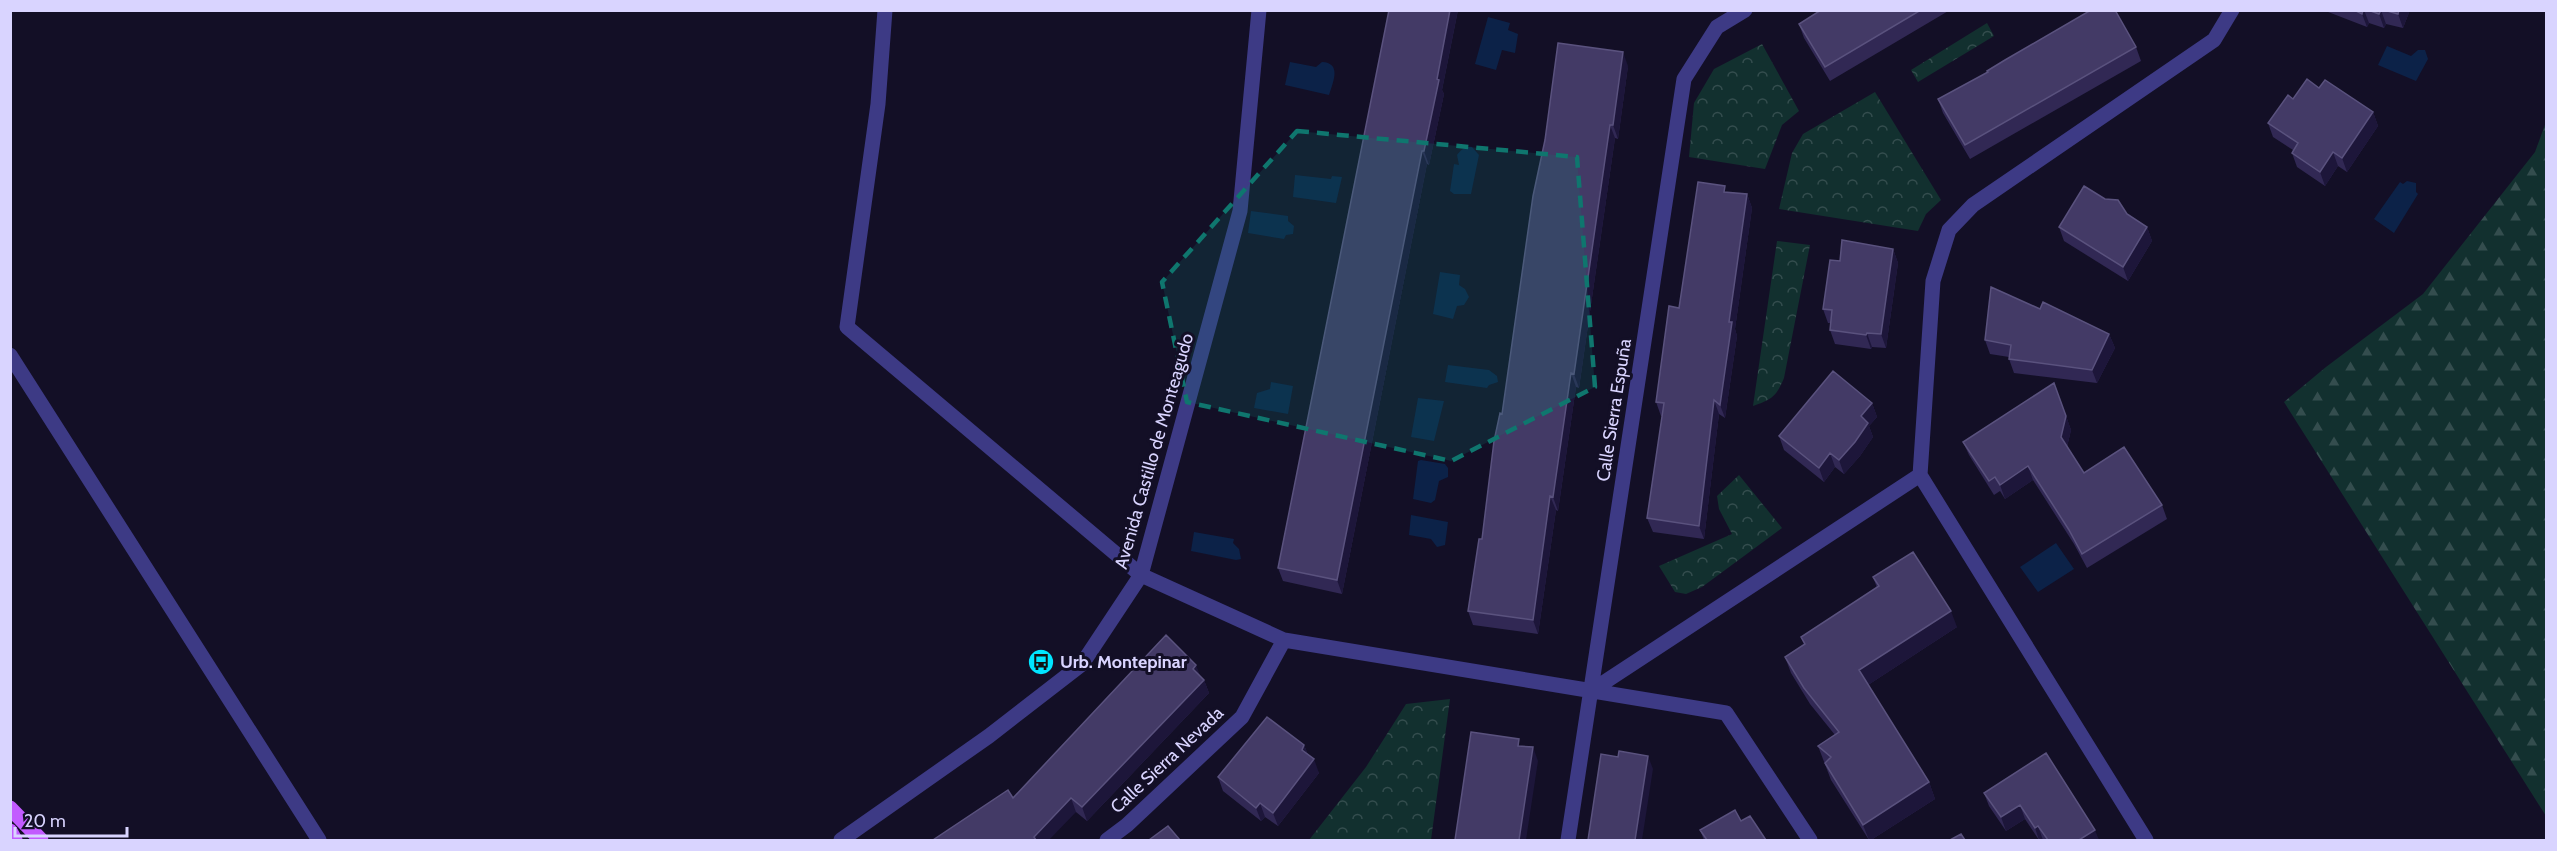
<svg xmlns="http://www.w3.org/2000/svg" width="2557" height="851" viewBox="0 0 2557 851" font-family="Cabin,sans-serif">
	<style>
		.forest { fill: url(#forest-firs) }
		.park { fill: url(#park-crowns) }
		.water { fill: #0c2248 }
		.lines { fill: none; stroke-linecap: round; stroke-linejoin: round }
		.minor { stroke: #3d3a85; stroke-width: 15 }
		.primary { stroke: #c25bff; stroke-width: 15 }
		.wall { fill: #312854 }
		.shaded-wall { fill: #1d163a }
		.building { fill: #433a66; stroke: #5a527e; stroke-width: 1.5 }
		.marked { fill: #0f766e; fill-opacity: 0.2; stroke: #0f766e; stroke-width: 4.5; stroke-dasharray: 12 8; stroke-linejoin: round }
		.labels { text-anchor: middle; stroke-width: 6; stroke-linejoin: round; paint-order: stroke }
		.street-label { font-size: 18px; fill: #d9d4ff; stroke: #130f26 }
		.poi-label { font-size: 18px; font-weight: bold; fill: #d9d4ff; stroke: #130f26; text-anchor: start }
	</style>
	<defs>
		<pattern id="forest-firs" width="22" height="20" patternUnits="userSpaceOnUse" patternTransform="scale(1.5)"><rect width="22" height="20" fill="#12302f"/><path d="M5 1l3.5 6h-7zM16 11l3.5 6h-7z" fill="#344d4e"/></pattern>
		<pattern id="park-crowns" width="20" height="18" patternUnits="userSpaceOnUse" patternTransform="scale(1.5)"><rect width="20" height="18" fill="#12302f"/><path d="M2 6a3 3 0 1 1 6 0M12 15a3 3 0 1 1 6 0" fill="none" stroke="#344d4e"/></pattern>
	</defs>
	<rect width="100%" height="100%" fill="#130f26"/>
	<path class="forest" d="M 2546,122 L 2546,816 L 2284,402 L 2326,367 L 2423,294 L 2535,152 Z"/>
	<path class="park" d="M 1987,23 L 1994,36 L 1918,82 L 1911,70 Z
		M 1762,44 L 1799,111 L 1782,125 L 1765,169 L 1689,157 L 1694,103 L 1714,69 Z
		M 1875,92 L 1941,200 L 1926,214 L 1918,231 L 1779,209 L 1792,153 L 1803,134 Z
		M 1777,241 L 1810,245 L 1784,378 C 1776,397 1772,399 1753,406 Z
		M 1739,475 L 1782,528 L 1702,587 L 1686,594 L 1675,592 L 1659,566 L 1732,534 L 1719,509 L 1717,496 Z
		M 1450,699 L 1431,840 L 1309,840 L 1366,767 L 1406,704 Z"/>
	<path class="water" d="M 1488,17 L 1510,23 L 1508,30 L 1518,34 L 1515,53 L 1502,50 L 1496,70 L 1475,64 Z
		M 2387,46 L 2411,56 L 2418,50 L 2425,50 L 2428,59 L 2416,81 L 2378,65 Z
		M 1290,62 L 1316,67 L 1322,62 C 1342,63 1333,82 1329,95 L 1285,85 Z
		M 1472,147 L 1479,155 L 1471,194 L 1454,194 L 1450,191 L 1454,164 L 1459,165 L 1457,155 C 1461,150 1465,146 1472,147 Z
		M 1295,175 L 1331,179 L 1332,176 L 1342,177 L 1336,203 L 1293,197 Z
		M 2407,181 L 2416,183 L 2416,192 L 2418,194 L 2394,233 L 2374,219 L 2400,182 L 2403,184 Z
		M 1251,211 L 1288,216 L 1288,221 L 1294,226 L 1293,234 L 1286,235 L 1284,239 L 1248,233 Z
		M 1440,272 L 1460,275 L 1459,285 L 1465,289 L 1469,297 L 1464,305 L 1457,306 L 1453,319 L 1433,314 Z
		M 1448,365 L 1489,370 L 1497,376 L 1498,382 L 1489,385 L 1487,388 L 1445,382 Z
		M 1271,382 L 1293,386 L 1288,414 L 1254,408 L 1257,393 L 1270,389 Z
		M 1418,398 L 1444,401 L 1434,441 L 1411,437 Z
		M 1421,460 L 1445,464 L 1448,468 L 1448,477 L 1439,481 L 1435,500 L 1431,503 L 1413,499 L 1418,461 Z
		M 1411,515 L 1448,522 L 1445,545 L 1437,547 L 1431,539 L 1409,535 Z
		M 1194,532 L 1234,539 L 1233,543 L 1239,549 L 1241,559 L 1236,560 L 1191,551 Z
		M 2056,543 L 2074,569 L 2038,592 L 2020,567 Z"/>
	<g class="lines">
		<path class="minor" d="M 885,10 L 878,104 L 847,327 L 1141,575 L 1284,640 L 1726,713 L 1810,840
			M 10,355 L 319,840
			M 1591,691 L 1920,475
			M 841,840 L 989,736 L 1082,664 L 1141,575 L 1240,211 L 1259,10
			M 1107,840 L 1127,825 L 1242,717 L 1284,640
			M 1568,840 L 1684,79 L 1717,27 L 1745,10
			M 2146,840 L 1920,475 L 1933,281 L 1949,230 L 1973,205 L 2214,40 L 2232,10"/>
		<path class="primary" d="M 10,808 L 41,840
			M 10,831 L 15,840"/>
	</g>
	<path class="wall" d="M 1389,10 L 1458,10 L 1442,90 L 1444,94 L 1429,165 L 1427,164 L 1342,594 L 1283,581 L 1278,568 Z
		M 1821,10 L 1950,10 L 1830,81 L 1804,38 L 1799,24 Z
		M 2323,10 L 2410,10 L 2403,28 L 2386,24 L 2384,28 L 2369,23 L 2367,27 Z
		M 2136,47 L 2141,61 L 1970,159 L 1943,113 L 1938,99 Z
		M 1628,66 L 1618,139 L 1615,138 L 1579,388 L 1576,387 L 1558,511 L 1556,510 L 1538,634 L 1473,625 L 1468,611 L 1482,539 L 1502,414 Z
		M 2319,88 L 2373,112 L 2378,126 L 2347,172 L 2338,166 L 2325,186 L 2297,167 L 2292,153 L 2293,150 L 2273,137 L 2268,123 L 2293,99 Z
		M 1727,192 L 1747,194 L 1752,208 L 1735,329 L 1737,336 L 1725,418 L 1719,414 L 1704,539 L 1653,532 L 1647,518 L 1662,416 L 1661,416 L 1656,402 L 1679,308 Z
		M 2127,214 L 2147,227 L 2152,241 L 2128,281 L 2064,241 L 2059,227 Z
		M 1893,249 L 1898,263 L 1886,348 L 1872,347 L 1871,349 L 1835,344 L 1830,330 L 1831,323 L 1828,323 L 1823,309 L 1840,261 Z
		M 2109,334 L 2115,348 L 2097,383 L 2014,373 L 2009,359 L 2009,357 L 1990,354 L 1985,340 Z
		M 2054,383 L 2071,430 L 2067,447 L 2084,473 L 2162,505 L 2167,519 L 2087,568 L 2074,544 L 2033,480 L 2005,499 L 2000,491 L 1994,495 L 1969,455 L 1963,442 Z
		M 1872,403 L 1877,417 L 1869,426 L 1873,437 L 1860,456 L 1844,474 L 1835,467 L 1824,482 L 1784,450 L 1779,436 Z
		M 1873,577 L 1957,627 L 1868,685 L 1929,782 L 1935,799 L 1871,840 L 1869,840 L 1831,780 L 1818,746 L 1835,735 L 1810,704 L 1791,673 L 1785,657 L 1804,645 L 1801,637 L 1877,588 Z
		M 1200,676 L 1204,680 L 1209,693 L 1087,821 L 1076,812 L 933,840 L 1013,798 Z
		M 1304,745 L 1308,755 L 1319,773 L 1278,826 L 1265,817 L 1261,821 L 1223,791 L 1218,777 Z
		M 2046,753 L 2099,840 L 2039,840 L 2025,819 L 2006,831 L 1989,806 L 1984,793 Z
		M 1700,830 L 1707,840 L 1704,840 Z"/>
	<path class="shaded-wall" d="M 1450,10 L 1458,10 L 1442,90 L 1444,94 L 1429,165 L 1424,151 Z
		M 2363,10 L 2364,10 L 2369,23 L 2367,27 L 2362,14 Z
		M 2381,10 L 2386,24 L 2384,28 L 2379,14 Z
		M 2399,10 L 2410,10 L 2403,28 L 2398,14 Z
		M 1623,52 L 1628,66 L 1618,139 L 1613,125 Z
		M 2373,112 L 2378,126 L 2347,172 L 2342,158 Z
		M 1610,125 L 1615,138 L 1579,388 L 1574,374 Z
		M 1422,151 L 1427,164 L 1342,594 L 1337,580 Z
		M 2333,152 L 2338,166 L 2325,186 L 2320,172 Z
		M 1747,194 L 1752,208 L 1735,329 L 1737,336 L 1725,418 L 1720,405 L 1729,322 Z
		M 2147,227 L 2152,241 L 2128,281 L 2123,267 Z
		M 1893,249 L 1898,263 L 1886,348 L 1881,334 Z
		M 1867,333 L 1872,347 L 1871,349 L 1866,335 Z
		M 2109,334 L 2115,348 L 2097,383 L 2092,370 Z
		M 1571,373 L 1576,387 L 1558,511 L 1553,497 Z
		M 1714,400 L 1719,414 L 1704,539 L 1699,526 Z
		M 1872,403 L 1877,417 L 1869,426 L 1873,437 L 1860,456 L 1844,474 L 1839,460 L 1861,416 Z
		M 2066,416 L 2071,430 L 2066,451 L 2061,437 Z
		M 1830,453 L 1835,467 L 1824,482 L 1819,468 Z
		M 2028,466 L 2033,480 L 2005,499 L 2000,485 Z
		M 1550,496 L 1556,510 L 1538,634 L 1533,620 Z
		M 1951,611 L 1957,627 L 1865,687 L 1859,670 Z
		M 1196,665 L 1201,678 L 1193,669 Z
		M 1204,680 L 1209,693 L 1087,821 L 1082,807 Z
		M 1304,745 L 1310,759 L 1302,750 Z
		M 1533,747 L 1538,761 L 1526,840 L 1519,840 Z
		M 1648,756 L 1653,769 L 1642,840 L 1635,840 Z
		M 1314,759 L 1319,773 L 1278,826 L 1273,813 Z
		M 1929,782 L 1935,799 L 1871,840 L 1869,840 L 1863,825 Z
		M 1071,798 L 1076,812 L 1049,840 L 1035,840 L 1034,837 Z
		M 1260,803 L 1265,817 L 1261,821 L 1256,808 Z
		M 2020,805 L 2025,819 L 2006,831 L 2001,817 Z
		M 2038,826 L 2043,840 L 2039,840 L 2035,828 Z
		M 2095,830 L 2099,840 L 2079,840 Z"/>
	<path class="building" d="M 1389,10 L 1450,10 L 1437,79 L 1439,80 L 1424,151 L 1422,151 L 1337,580 L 1278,568 Z
		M 1821,10 L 1921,10 L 1825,67 L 1799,24 Z
		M 2091,10 L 2115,10 L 2136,47 L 1965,145 L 1938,99 L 1988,72 L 1987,71 L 2005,60 Z
		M 2354,10 L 2363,10 L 2362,14 Z
		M 2368,10 L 2381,10 L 2379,14 Z
		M 2384,10 L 2399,10 L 2398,14 Z
		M 1558,43 L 1623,52 L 1613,125 L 1610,125 L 1574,374 L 1571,373 L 1553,497 L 1550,496 L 1533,620 L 1468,611 L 1479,539 L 1482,539 L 1494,441 L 1500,413 L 1502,414 L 1533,196 L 1545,140 Z
		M 2307,79 L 2319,88 L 2325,80 L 2373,112 L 2342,158 L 2333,152 L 2320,172 L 2292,153 L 2298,143 L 2268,123 L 2288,95 L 2293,99 Z
		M 1698,182 L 1725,186 L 1724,192 L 1747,194 L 1729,322 L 1732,322 L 1720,405 L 1714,400 L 1699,526 L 1647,518 L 1664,403 L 1656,402 L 1669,306 L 1679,308 Z
		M 2084,186 L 2105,199 L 2118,200 L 2127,214 L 2147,227 L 2123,267 L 2059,227 Z
		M 1842,240 L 1893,249 L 1881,334 L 1867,333 L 1866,335 L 1830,330 L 1832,310 L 1823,309 L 1830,260 L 1840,261 Z
		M 1991,287 L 2040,309 L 2043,302 L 2109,334 L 2092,370 L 2009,359 L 2011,345 L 1985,340 Z
		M 1833,371 L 1872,403 L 1861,416 L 1868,423 L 1855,442 L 1839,460 L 1830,453 L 1819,468 L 1779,436 Z
		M 2054,383 L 2066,416 L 2061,437 L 2084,473 L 2124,447 L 2162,505 L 2082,554 L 2069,530 L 2028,466 L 2000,485 L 1995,477 L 1989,481 L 1963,442 Z
		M 1913,552 L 1951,611 L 1859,670 L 1929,782 L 1863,825 L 1825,763 L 1831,757 L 1818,746 L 1839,732 L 1804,688 L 1785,657 L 1805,644 L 1801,637 L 1879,586 L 1873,577 Z
		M 1166,635 L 1196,665 L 1193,669 L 1204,680 L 1082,807 L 1071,798 L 1034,837 L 1036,840 L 933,840 L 1008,790 L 1013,798 Z
		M 1267,717 L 1304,745 L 1302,750 L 1314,759 L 1273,813 L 1260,803 L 1256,808 L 1218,777 Z
		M 1471,732 L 1519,739 L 1518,746 L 1533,747 L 1519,840 L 1455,840 Z
		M 1619,751 L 1648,756 L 1635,840 L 1588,840 L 1601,754 L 1618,757 Z
		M 2046,753 L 2095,830 L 2079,840 L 2048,840 L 2038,826 L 2035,828 L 2020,805 L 2001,817 L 1984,793 Z
		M 1735,810 L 1741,821 L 1750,816 L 1766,840 L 1707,840 L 1700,830 Z
		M 1168,826 L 1180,840 L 1149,840 Z
		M 1961,834 L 1965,840 L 1950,840 Z"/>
	<path class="marked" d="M 1297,131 L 1577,157 L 1595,387 L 1451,461 L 1187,402 L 1162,282 Z"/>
	<defs>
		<g id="bus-disc" transform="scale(1.35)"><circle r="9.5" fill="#00e5ff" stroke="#130f26"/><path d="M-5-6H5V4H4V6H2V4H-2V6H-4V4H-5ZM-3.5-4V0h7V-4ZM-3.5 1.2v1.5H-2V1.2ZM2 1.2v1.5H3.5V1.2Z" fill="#111"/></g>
	</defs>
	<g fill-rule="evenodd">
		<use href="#bus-disc" x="1041" y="662"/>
	</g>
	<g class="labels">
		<g class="street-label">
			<text transform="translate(1614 410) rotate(-81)" y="6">Calle Sierra Espuña</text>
			<text transform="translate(1154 451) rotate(-74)" y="6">Avenida Castillo de Monteagudo</text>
			<text transform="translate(1167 760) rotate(-43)" y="6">Calle Sierra Nevada</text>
		</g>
		<g class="poi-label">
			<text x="1060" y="668">Urb. Montepinar</text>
		</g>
	</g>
	<rect width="2557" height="851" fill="none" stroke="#d9d4ff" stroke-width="24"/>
	<path d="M15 827v9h112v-9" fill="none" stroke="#d9d4ff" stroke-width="3"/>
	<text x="24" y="827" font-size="18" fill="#d9d4ff" stroke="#130f26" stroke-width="4.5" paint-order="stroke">20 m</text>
</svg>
